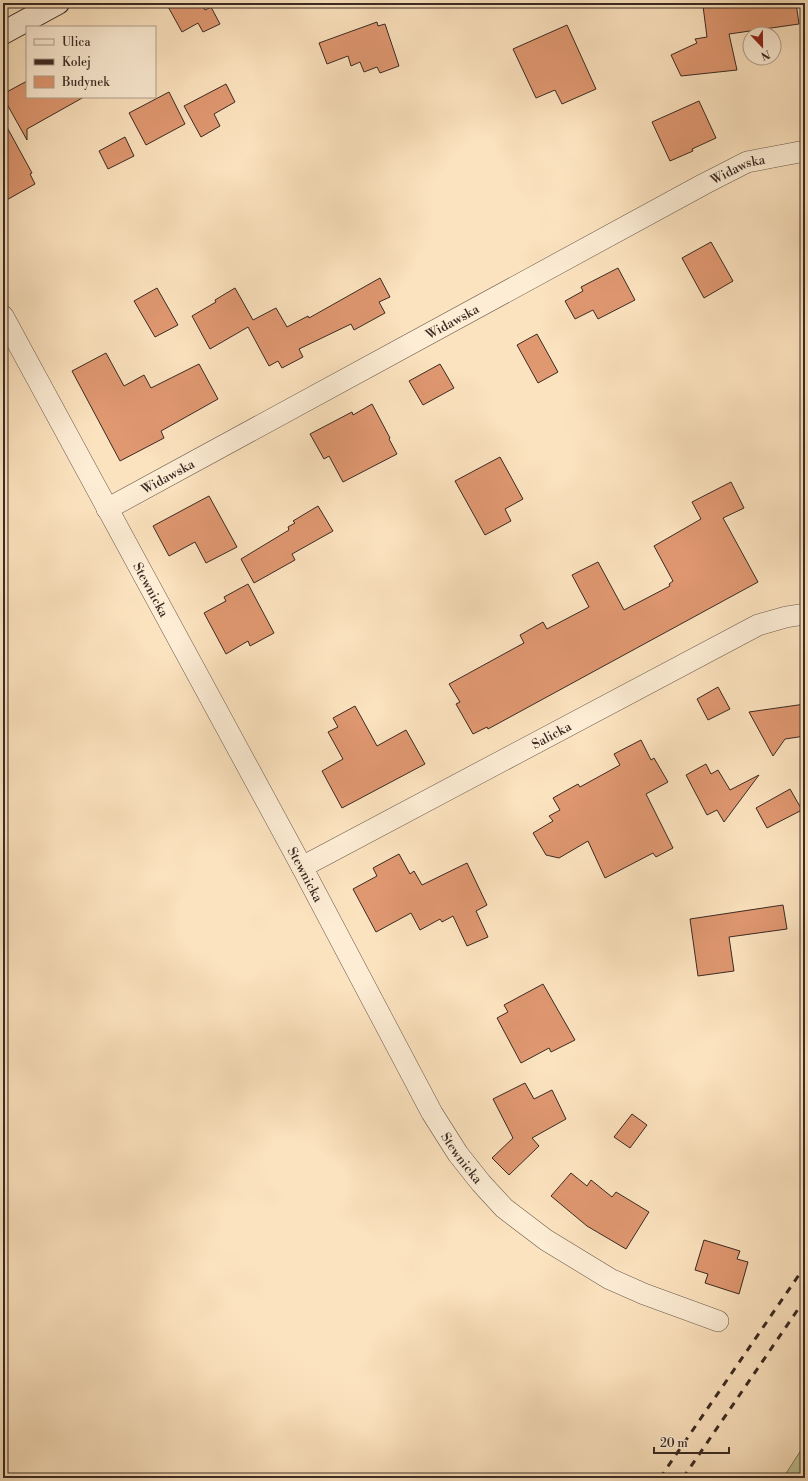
<svg xmlns="http://www.w3.org/2000/svg" width="808" height="1481" viewBox="0 0 808 1481" font-family="'Libre Bodoni',serif">
	<style>
		.green { fill: #c1c390; stroke: #7e765a }
		.building { fill: #e09871; stroke: #3a2a23 }
		.lines { fill: none; stroke-linecap: round; stroke-linejoin: round }
		.street-casing { stroke: #6a584a; stroke-width: 22 }
		.secondary-casing { stroke: #3a2a23; stroke-width: 24 }
		.street { stroke: #fdedd5; stroke-width: 21 }
		.secondary { stroke: #fdedd5; stroke-width: 22 }
		.rail { stroke: #3a2a23; stroke-width: 3; stroke-dasharray: 7 7; stroke-linecap: butt }
		.labels { text-anchor: middle; stroke-width: 3; stroke-linejoin: round; paint-order: stroke }
		.street-label { font-size: 13px; fill: #3a2a23; stroke: #fdedd5 }
	</style>
	<rect width="100%" height="100%" fill="#fce3bf"/>
	<filter id="stains"><feTurbulence type="fractalNoise" baseFrequency=".005" numOctaves="4"/><feColorMatrix values="0 0 0 0 .2 0 0 0 0 .09 0 0 0 0 .02 0 0 0 .5 -.17"/></filter>
	<radialGradient id="worn" r=".72"><stop offset=".6" stop-color="#630" stop-opacity="0"/><stop offset="1" stop-color="#630" stop-opacity=".3"/></radialGradient>
	<path class="green" d="M 805,1444 L 805,1478 L 783,1478 Z"/>
	<path class="building" d="M 166,3 L 201,3 L 205,10 L 211,7 L 220,24 L 203,32 L 198,23 L 182,32 Z
		M 723,3 L 796,3 L 799,24 L 729,34 L 737,70 L 681,76 L 671,55 L 697,43 L 695,39 L 707,37 L 703,6 Z
		M 377,22 L 378,26 L 385,24 L 399,66 L 380,73 L 377,67 L 364,72 L 360,62 L 351,66 L 348,56 L 327,64 L 319,43 Z
		M 567,25 L 596,89 L 562,104 L 555,90 L 536,98 L 513,49 Z
		M 27,81 L 27,97 L 84,97 L 27,129 L 27,140 L 3,97 L 3,94 Z
		M 226,84 L 235,102 L 214,114 L 220,126 L 201,137 L 184,106 Z
		M 169,92 L 185,124 L 146,145 L 129,113 Z
		M 699,101 L 716,138 L 692,149 L 693,151 L 670,161 L 652,122 Z
		M 3,120 L 32,173 L 30,174 L 35,184 L 3,202 Z
		M 125,137 L 134,156 L 108,169 L 99,151 Z
		M 711,242 L 733,281 L 704,298 L 682,258 Z
		M 618,268 L 635,300 L 598,319 L 593,310 L 575,319 L 565,301 L 583,291 L 581,287 Z
		M 380,278 L 390,297 L 379,302 L 385,313 L 354,330 L 351,324 L 299,349 L 303,357 L 282,368 L 278,361 L 269,366 L 248,327 L 210,349 L 192,316 L 216,302 L 215,300 L 235,288 L 253,320 L 276,308 L 287,327 L 308,316 L 309,318 Z
		M 157,288 L 178,325 L 155,337 L 134,301 Z
		M 537,334 L 558,372 L 538,383 L 517,345 Z
		M 106,353 L 124,386 L 144,375 L 151,388 L 199,364 L 218,399 L 161,431 L 164,438 L 120,461 L 72,371 Z
		M 440,364 L 454,388 L 423,405 L 409,381 Z
		M 372,404 L 390,438 L 389,439 L 397,454 L 343,482 L 329,456 L 324,459 L 310,434 L 352,412 L 353,415 Z
		M 500,457 L 523,499 L 505,509 L 511,521 L 485,535 L 455,481 Z
		M 731,482 L 744,508 L 723,518 L 758,582 L 488,729 L 487,727 L 473,734 L 456,704 L 460,702 L 449,684 L 524,643 L 520,635 L 543,622 L 547,629 L 589,607 L 572,575 L 598,562 L 624,610 L 670,586 L 669,584 L 673,581 L 654,546 L 701,519 L 692,502 Z
		M 209,496 L 237,547 L 206,563 L 195,542 L 169,556 L 153,526 Z
		M 318,506 L 333,531 L 292,554 L 295,560 L 254,583 L 241,559 L 289,530 L 288,527 L 295,523 L 293,521 Z
		M 248,584 L 274,633 L 250,646 L 248,641 L 226,654 L 204,613 L 226,601 L 224,597 Z
		M 718,687 L 730,709 L 708,720 L 697,699 Z
		M 805,704 L 805,736 L 785,739 L 773,756 L 749,712 Z
		M 355,706 L 377,746 L 406,730 L 425,764 L 342,808 L 322,771 L 343,759 L 328,732 L 338,727 L 333,718 Z
		M 641,740 L 651,760 L 654,758 L 668,782 L 646,794 L 673,848 L 656,857 L 653,853 L 605,878 L 588,841 L 559,858 L 546,855 L 533,833 L 553,821 L 549,816 L 560,810 L 553,798 L 578,784 L 580,787 L 620,765 L 614,754 Z
		M 706,764 L 711,774 L 718,770 L 730,790 L 759,775 L 724,822 L 717,810 L 707,815 L 686,775 Z
		M 790,789 L 802,810 L 767,828 L 756,808 Z
		M 399,854 L 410,874 L 414,871 L 422,885 L 467,863 L 487,905 L 476,911 L 488,937 L 467,946 L 453,916 L 442,922 L 440,919 L 420,930 L 411,913 L 376,932 L 353,889 L 377,876 L 373,868 Z
		M 783,905 L 787,929 L 729,937 L 734,971 L 698,976 L 690,919 Z
		M 543,984 L 575,1040 L 551,1052 L 549,1048 L 521,1063 L 497,1018 L 508,1012 L 504,1005 Z
		M 525,1083 L 534,1099 L 552,1090 L 566,1119 L 532,1138 L 539,1146 L 509,1175 L 492,1158 L 513,1138 L 493,1099 Z
		M 632,1114 L 647,1125 L 630,1148 L 614,1137 Z
		M 571,1173 L 587,1186 L 591,1180 L 612,1197 L 616,1192 L 649,1212 L 626,1249 L 587,1226 L 551,1196 Z
		M 704,1240 L 740,1251 L 737,1259 L 748,1262 L 739,1294 L 705,1283 L 708,1274 L 695,1270 Z"/>
	<g class="lines">
		<g class="street-casing">
			<g id="street">
				<path id="s1" d="M 3,316 L 302,867 L 432,1113 L 458,1154 L 481,1183 L 504,1208 L 546,1240 L 610,1279 L 644,1294 L 718,1321"/>
				<path id="s2" d="M 107,509 L 704,184 L 747,162 L 805,151"/>
				<path id="s3" d="M 302,867 L 758,625 L 786,617 L 805,614"/>
			</g>
		</g>
		<g class="secondary-casing">
			<path id="secondary" d="M 3,33 L 58,3"/>
		</g>
		<use href="#street" class="street"/>
		<use href="#secondary" class="secondary"/>
		<path class="rail" d="M 660,1478 L 805,1266
			M 683,1478 L 805,1299"/>
	</g>
	<g class="labels">
		<g class="street-label">
			<text dy="5" stroke="none"><textPath href="#s2" startOffset="717">Widawska</textPath></text>
			<text dy="5" stroke="none"><textPath href="#s2" startOffset="393">Widawska</textPath></text>
			<text dy="5" stroke="none"><textPath href="#s2" startOffset="69">Widawska</textPath></text>
			<text dy="5" stroke="none"><textPath href="#s1" startOffset="311">Stewnicka</textPath></text>
			<text dy="5" stroke="none"><textPath href="#s3" startOffset="282">Salicka</textPath></text>
			<text dy="5" stroke="none"><textPath href="#s1" startOffset="635">Stewnicka</textPath></text>
			<text dy="5" stroke="none"><textPath href="#s1" startOffset="959">Stewnicka</textPath></text>
		</g>
	</g>
	<rect width="808" height="1481" fill="none" stroke="#fce3bf" stroke-width="16"/>
	<rect x="4" y="4" width="800" height="1473" fill="none" stroke="#3a2a23" stroke-width="2"/>
	<rect x="8" y="8" width="792" height="1465" fill="none" stroke="#3a2a23"/>
	<rect x="26" y="26" width="130" height="72" fill="#fdedd5" stroke="#af9f8e"/>
	<rect x="34" y="39" width="20" height="6" fill="#fdedd5" stroke="#af9f8e"/>
	<text x="62" y="46" font-size="12" fill="#3a2a23">Ulica</text>
	<rect x="34" y="59" width="20" height="6" fill="#3a2a23" stroke="#af9f8e"/>
	<text x="62" y="66" font-size="12" fill="#3a2a23">Kolej</text>
	<rect x="34" y="76" width="20" height="12" fill="#e09871" stroke="#af9f8e"/>
	<text x="62" y="86" font-size="12" fill="#3a2a23">Budynek</text>
	<g transform="translate(762 46) rotate(158)"><circle r="19" fill="#fdedd5" stroke="#af9f8e"/>
	<path d="M0-3L7 15L0 10L-7 15Z" fill="#8f2418"/>
	<text y="-6" font-size="11" font-weight="bold" text-anchor="middle" fill="#3a2a23">N</text>
	</g>
	<path d="M654 1447v6h75v-6" fill="none" stroke="#3a2a23" stroke-width="2"/>
	<text x="660" y="1447" font-size="12" fill="#3a2a23" stroke="#fdedd5" stroke-width="3" paint-order="stroke">20 m</text>
	<rect width="100%" height="100%" filter="url(#stains)"/>
	<rect width="100%" height="100%" fill="url(#worn)"/>
</svg>
